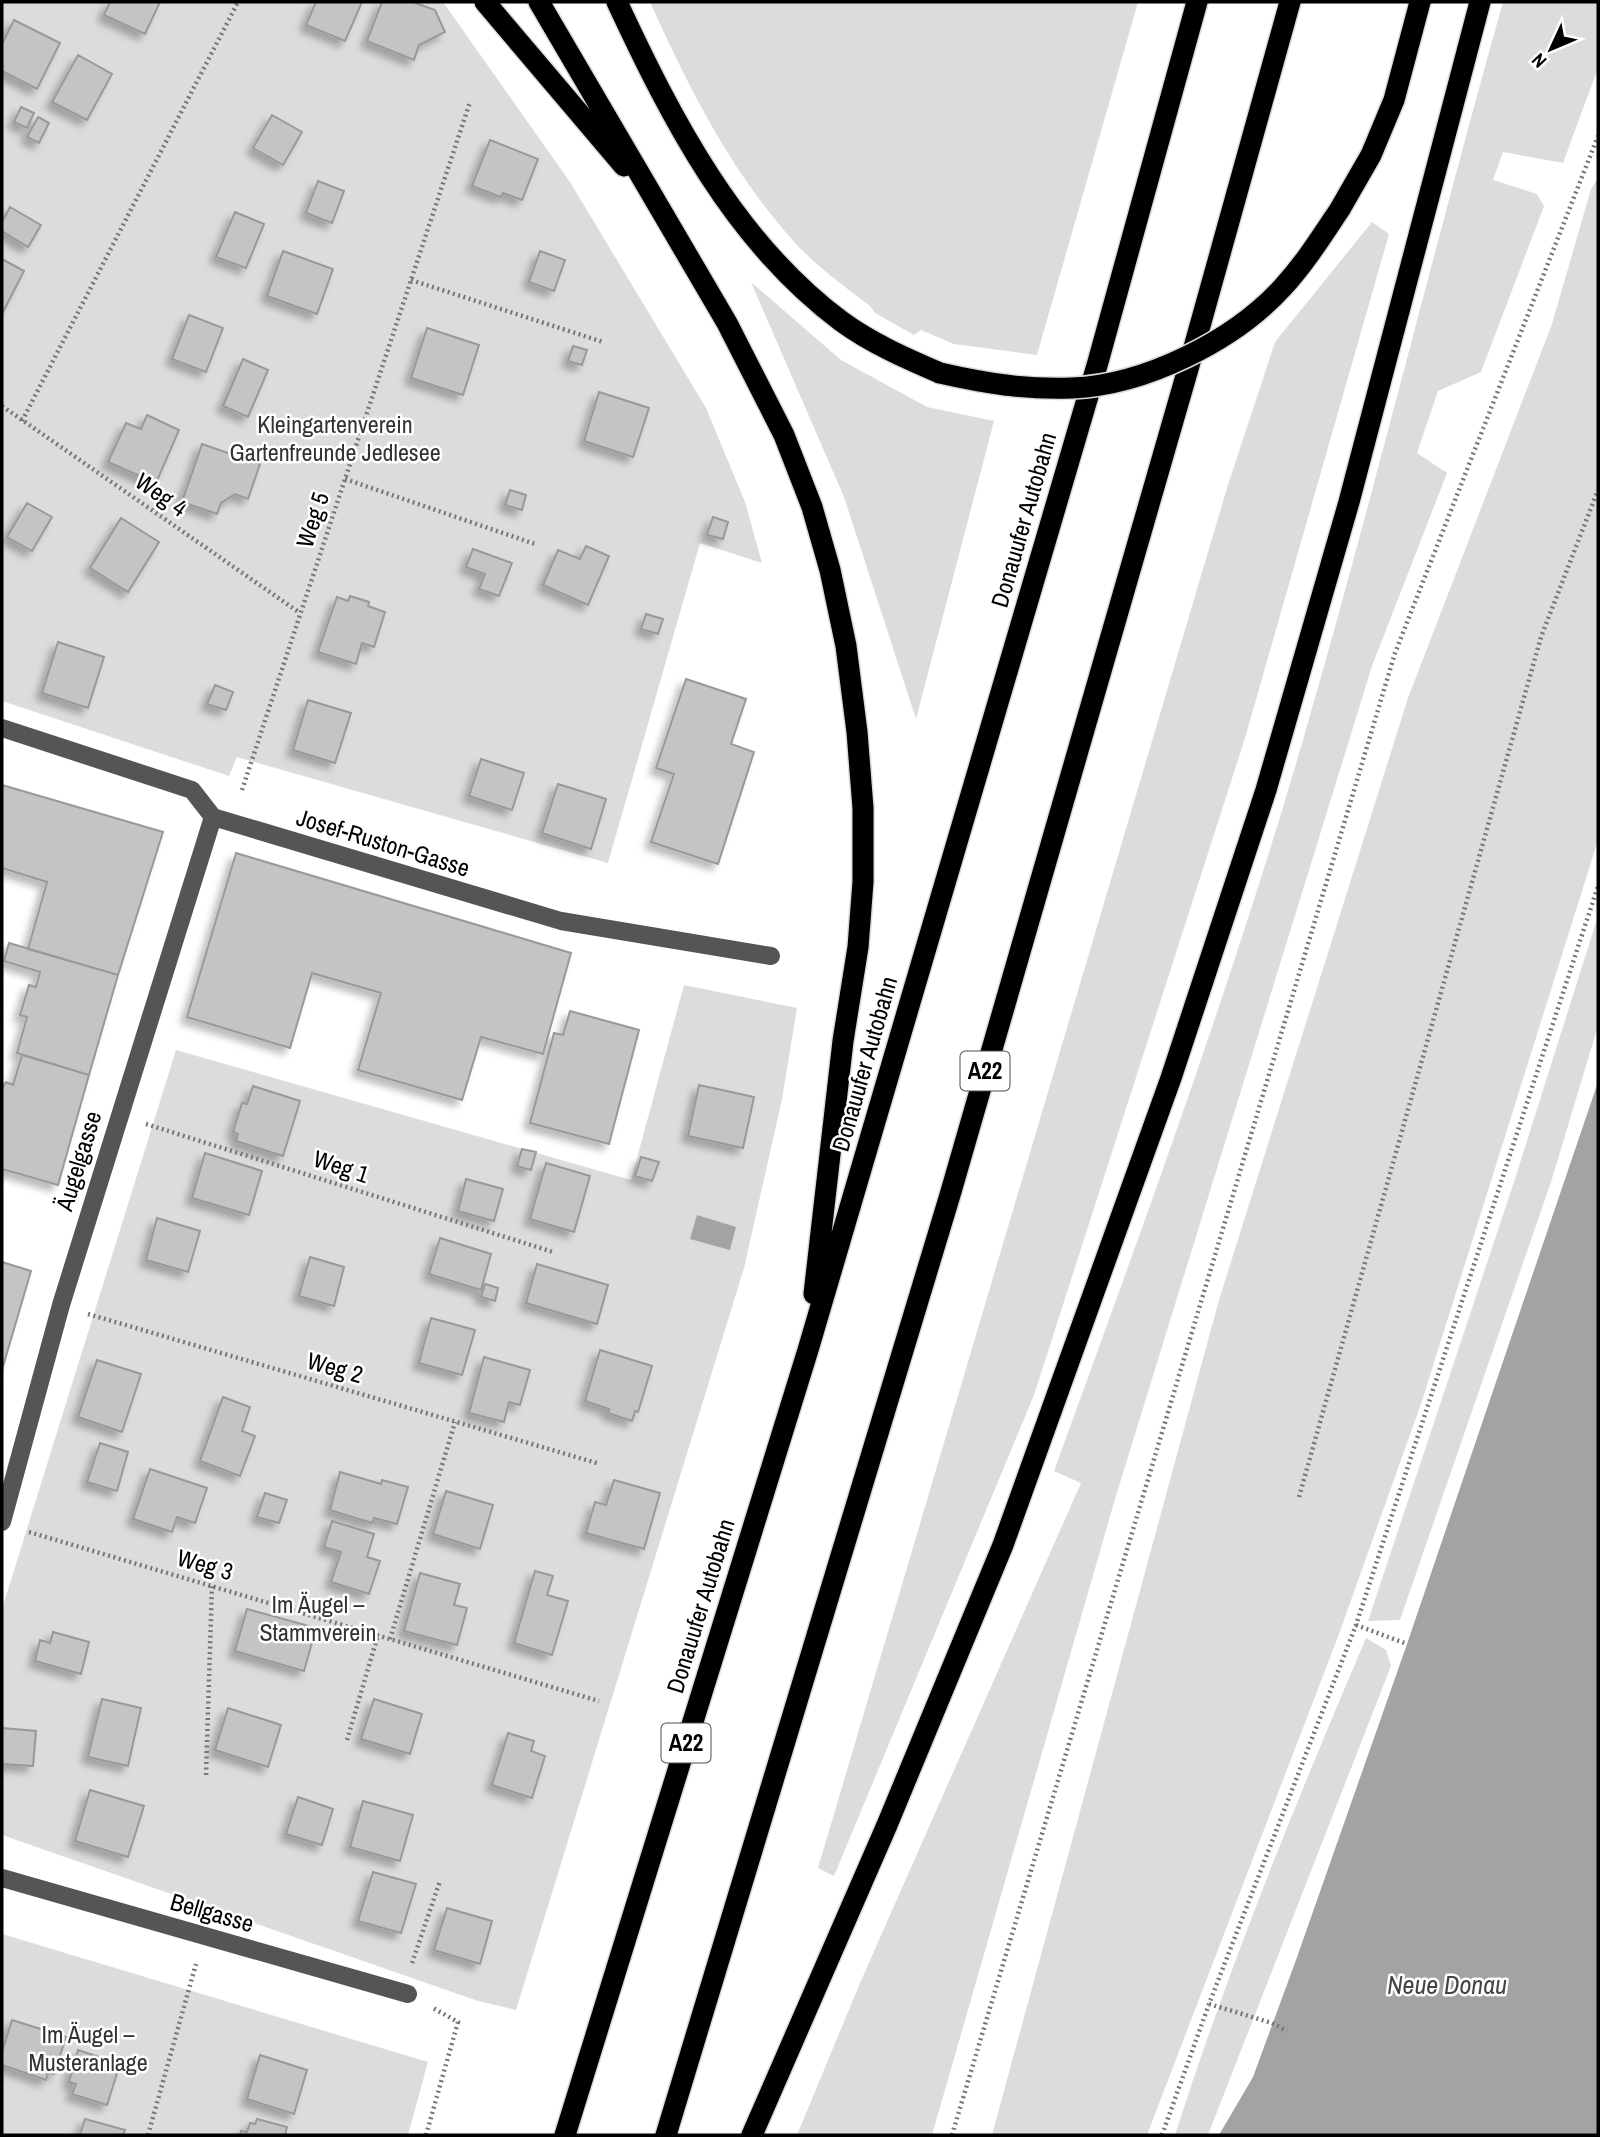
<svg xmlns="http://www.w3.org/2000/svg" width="1600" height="2137" viewBox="0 0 1600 2137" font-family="'Archivo Narrow',sans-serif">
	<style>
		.green { fill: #dcdcdc }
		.water { fill: #a3a3a3 }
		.building { fill: #c4c4c4; stroke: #999; stroke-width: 2; filter: url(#shadow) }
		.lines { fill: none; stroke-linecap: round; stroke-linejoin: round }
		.highway-casing { stroke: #dbdbdb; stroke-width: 24 }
		.path { stroke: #777; stroke-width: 4.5; stroke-dasharray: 2 3.5; stroke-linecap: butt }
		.minor { stroke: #555; stroke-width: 18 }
		.highway { stroke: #000; stroke-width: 21 }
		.highway-bridge-casing { stroke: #dbdbdb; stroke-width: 24; stroke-linecap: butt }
		.highway-bridge { stroke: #000; stroke-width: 21 }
		.labels { text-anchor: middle; stroke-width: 5; stroke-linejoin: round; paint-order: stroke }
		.shield { fill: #fff; stroke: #4c4c4c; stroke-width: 2 }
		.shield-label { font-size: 23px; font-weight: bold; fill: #000 }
		.park-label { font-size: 24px; fill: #333; stroke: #fff }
		.street-label { font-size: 24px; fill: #000; stroke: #fff }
		.water-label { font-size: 26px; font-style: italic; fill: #444; stroke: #fff }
	</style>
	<defs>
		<filter id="shadow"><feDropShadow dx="-6" dy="6" stdDeviation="3.5" flood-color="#0004"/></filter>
	</defs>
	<rect width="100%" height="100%" fill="#fff"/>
	<path class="green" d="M 2,2 L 443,2 L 570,182 L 706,408 L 745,502 L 762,563 L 700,543 L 608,863 L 237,757 L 229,776 L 2,701 Z
		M 650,2 L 1138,2 L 1037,355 L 954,344 L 921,330 L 914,335 L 875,313 L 870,306 C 841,284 812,263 789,236 C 729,168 687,84 650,2 Z
		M 1503,2 L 1598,2 L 1598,68 L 1563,163 L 1503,152 L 1493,180 L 1537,194 L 1544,206 L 1481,372 L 1438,391 L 1417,453 L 1447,473 L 1372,666 L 1115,1499 L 932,2135 L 797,2135 L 860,1983 L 1081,1483 L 1054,1471 C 1142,1229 1231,987 1303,740 C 1374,495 1434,247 1503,2 Z
		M 1598,178 L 1598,840 L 1422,1401 L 1339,1634 L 1147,2135 L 992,2135 L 1219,1300 L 1408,698 L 1552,324 L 1591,189 Z
		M 1372,222 L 1389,234 L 1245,738 L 1034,1395 L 834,1876 L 818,1868 L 1227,488 L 1275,342 Z
		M 751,282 L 841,360 L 927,407 L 994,421 L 916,719 L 844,497 Z
		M 1598,916 L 1598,1026 L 1551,1182 L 1400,1620 L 1368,1621 L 1514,1182 Z
		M 684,985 L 797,1008 L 782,1099 L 744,1268 L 516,2010 L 478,2001 L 2,1835 L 2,1609 L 176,1050 L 631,1180 Z
		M 1366,1638 L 1386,1650 L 1391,1666 L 1208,2135 L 1175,2135 C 1229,1966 1296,1802 1366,1638 Z
		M 2,1934 L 428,2062 L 408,2135 L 2,2135 Z"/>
	<path class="water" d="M 1598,1082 L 1598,2135 L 1219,2135 L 1253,2077 L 1296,1960 L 1407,1644 Z
		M 697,1215 L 736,1227 L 730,1250 L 690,1239 Z"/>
	<path class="building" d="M 110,2 L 160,2 L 145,34 L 104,15 Z
		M 316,2 L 362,2 L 345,41 L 306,25 Z
		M 382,2 L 413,2 L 435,10 L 445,32 L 419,45 L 414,60 L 367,41 Z
		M 14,20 L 60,43 L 37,89 L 2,71 L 2,44 Z
		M 78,55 L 112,74 L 87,120 L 52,102 Z
		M 21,107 L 34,113 L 27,128 L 14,122 Z
		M 272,115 L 302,132 L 283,165 L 253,148 Z
		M 38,117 L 49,123 L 39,143 L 27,137 Z
		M 490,140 L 538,159 L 522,200 L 503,193 L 501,197 L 472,186 Z
		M 318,181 L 344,191 L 332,223 L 306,213 Z
		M 10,207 L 41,225 L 28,247 L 2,231 L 2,222 Z
		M 235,212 L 264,224 L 246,268 L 216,257 Z
		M 283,251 L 333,269 L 317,314 L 267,296 Z
		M 540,251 L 565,260 L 554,291 L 529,282 Z
		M 2,259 L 24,271 L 2,314 Z
		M 189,315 L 223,328 L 206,372 L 172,359 Z
		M 427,328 L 479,345 L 463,395 L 411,378 Z
		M 573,346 L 587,350 L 582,365 L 568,361 Z
		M 243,359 L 268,370 L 248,417 L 223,406 Z
		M 599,392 L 649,408 L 633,457 L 584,441 Z
		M 147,415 L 179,430 L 156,483 L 108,462 L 126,423 L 141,429 Z
		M 202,444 L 260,464 L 248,499 L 235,494 L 221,503 L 217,514 L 182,502 Z
		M 510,490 L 526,495 L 522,510 L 505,505 Z
		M 27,503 L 52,517 L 32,551 L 7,537 Z
		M 713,517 L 728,522 L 723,539 L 707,535 Z
		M 121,518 L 159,542 L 128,592 L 90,568 Z
		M 586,546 L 609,556 L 588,605 L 543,585 L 558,550 L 580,559 Z
		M 473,549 L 512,563 L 499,596 L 479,589 L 485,574 L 466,567 Z
		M 350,596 L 369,602 L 368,606 L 385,612 L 374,647 L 362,643 L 356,664 L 318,652 L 337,597 L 348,601 Z
		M 646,614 L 663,619 L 658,634 L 641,629 Z
		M 58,642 L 104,657 L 88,708 L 42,693 Z
		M 686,679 L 746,699 L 731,744 L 754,752 L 718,864 L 651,842 L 674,774 L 656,768 Z
		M 215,685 L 233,692 L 226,710 L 207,704 Z
		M 308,700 L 351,713 L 335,763 L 293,750 Z
		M 481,759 L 524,773 L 512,810 L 469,796 Z
		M 558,784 L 606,799 L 591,849 L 542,833 Z
		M 2,785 L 163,832 L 118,975 L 28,949 L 47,882 L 2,868 Z
		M 236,853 L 571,953 L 543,1054 L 481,1037 L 462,1100 L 358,1070 L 381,993 L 312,973 L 290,1048 L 187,1017 Z
		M 9,943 L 118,975 L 89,1075 L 17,1053 L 27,1017 L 20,1015 L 29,985 L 36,987 L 40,972 L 4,961 Z
		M 570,1011 L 639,1030 L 609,1144 L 530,1123 L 554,1033 L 563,1035 Z
		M 22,1055 L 89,1075 L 58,1185 L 2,1169 L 2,1088 L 6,1082 L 13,1085 Z
		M 699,1085 L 754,1097 L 743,1148 L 688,1136 Z
		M 253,1086 L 300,1101 L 283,1156 L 236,1141 L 238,1134 L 233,1132 L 242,1103 L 247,1104 Z
		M 522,1149 L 536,1152 L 531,1170 L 517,1166 Z
		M 205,1153 L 262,1171 L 249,1215 L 192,1198 Z
		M 641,1157 L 659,1162 L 652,1181 L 635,1176 Z
		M 546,1163 L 590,1176 L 574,1232 L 530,1219 Z
		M 466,1179 L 503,1189 L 494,1221 L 458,1211 Z
		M 157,1218 L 200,1231 L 188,1272 L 146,1260 Z
		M 440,1238 L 491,1254 L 481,1290 L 429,1274 Z
		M 310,1257 L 344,1267 L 334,1306 L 299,1296 Z
		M 2,1262 L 31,1271 L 2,1370 Z
		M 537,1264 L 608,1285 L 597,1324 L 526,1303 Z
		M 485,1284 L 498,1288 L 495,1301 L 481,1297 Z
		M 431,1318 L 475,1330 L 462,1375 L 419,1363 Z
		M 600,1350 L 652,1366 L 638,1412 L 635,1411 L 632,1421 L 608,1413 L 609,1409 L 585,1401 Z
		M 484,1357 L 530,1370 L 520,1405 L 509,1402 L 504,1422 L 469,1413 Z
		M 97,1360 L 141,1374 L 122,1432 L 78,1417 Z
		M 223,1397 L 250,1407 L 242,1431 L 255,1436 L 240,1476 L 200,1461 Z
		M 100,1443 L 128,1452 L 117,1491 L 87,1482 Z
		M 150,1469 L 207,1488 L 195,1523 L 177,1517 L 172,1532 L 133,1519 Z
		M 340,1472 L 381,1484 L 382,1480 L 408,1487 L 397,1524 L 374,1518 L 372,1523 L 330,1510 Z
		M 614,1480 L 660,1493 L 644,1549 L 586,1533 L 595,1502 L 606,1505 Z
		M 446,1491 L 493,1505 L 480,1549 L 433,1534 Z
		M 265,1493 L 287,1500 L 279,1523 L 257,1517 Z
		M 332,1521 L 374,1534 L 367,1557 L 380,1561 L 369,1594 L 331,1582 L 341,1552 L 324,1547 Z
		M 535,1571 L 553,1576 L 547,1595 L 568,1601 L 552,1655 L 514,1643 Z
		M 420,1573 L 460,1584 L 454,1605 L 467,1608 L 457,1645 L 404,1631 Z
		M 247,1609 L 316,1628 L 304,1671 L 235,1651 Z
		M 53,1632 L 89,1642 L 81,1674 L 35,1661 L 40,1640 L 50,1643 Z
		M 102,1699 L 141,1708 L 128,1766 L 88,1757 Z
		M 374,1699 L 422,1714 L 410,1754 L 361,1739 Z
		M 228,1708 L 281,1725 L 268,1767 L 215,1750 Z
		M 2,1728 L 36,1731 L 33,1766 L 2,1764 Z
		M 508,1733 L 534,1741 L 531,1751 L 545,1756 L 532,1798 L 492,1785 Z
		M 90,1790 L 144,1806 L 128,1857 L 75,1841 Z
		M 298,1797 L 333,1809 L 322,1845 L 286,1834 Z
		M 363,1801 L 413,1815 L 400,1861 L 350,1847 Z
		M 373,1872 L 416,1884 L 401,1933 L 358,1921 Z
		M 447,1908 L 492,1921 L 480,1964 L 434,1950 Z
		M 12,2020 L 66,2037 L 54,2074 L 48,2072 L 46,2080 L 2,2065 L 2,2052 Z
		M 78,2050 L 120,2064 L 107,2105 L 72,2094 L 76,2084 L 69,2082 Z
		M 260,2055 L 307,2070 L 294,2114 L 247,2099 Z
		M 85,2119 L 125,2130 L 123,2135 L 80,2135 Z
		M 257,2119 L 287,2127 L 285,2135 L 240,2135 L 241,2131 L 247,2132 L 250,2123 L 255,2124 Z"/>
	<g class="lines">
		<g class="highway-casing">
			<path id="highway" d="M 485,2 L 624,166
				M 539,2 L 727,323 L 784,435 L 812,507 L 830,570 L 846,646 L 857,732 L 863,808 L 863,882 L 858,947 L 843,1041 L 814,1294
				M 617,2 C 672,120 734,241 841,321 C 871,343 905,358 940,373
				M 1340,209 L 1371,155 L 1394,100 L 1420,2
				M 565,2135 L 808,1350 L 1098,362 L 1197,2
				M 666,2135 L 950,1195 L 1188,369 L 1290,2
				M 752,2135 L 887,1825 L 1003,1545 L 1171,1078 L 1266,790 L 1349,502 L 1480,2"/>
		</g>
		<path class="path" d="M 411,280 L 603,342
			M 2,406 L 300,613
			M 22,421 L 238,2
			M 345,479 L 535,544
			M 242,790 L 470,102
			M 146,1124 L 553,1252
			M 88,1314 L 600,1464
			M 1299,1497 L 1541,637 L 1598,490
			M 29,1532 L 599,1701
			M 1356,1625 L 1407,1644
			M 390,1639 L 455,1422
			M 347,1740 L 378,1635
			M 206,1775 L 212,1585
			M 412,1963 L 440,1881
			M 1209,2004 L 1272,2023 L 1287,2031
			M 148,2135 L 196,1964
			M 426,2135 L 458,2022 L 433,2008
			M 952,2135 L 1395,653 L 1598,136
			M 1162,2135 L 1209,2004 L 1356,1625 L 1598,886"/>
		<path class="minor" d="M 2,728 L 192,790 L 213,817 L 561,921 L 771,956
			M 2,1522 L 61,1305 L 213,817
			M 2,1878 L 408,1994"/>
		<use href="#highway" class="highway"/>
		<g class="highway-bridge-casing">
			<path id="highway-bridge" d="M 940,373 C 984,383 1026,390 1072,388 C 1145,385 1234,341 1283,287 C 1305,263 1322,236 1340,209"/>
		</g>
		<use href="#highway-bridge" class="highway-bridge"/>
	</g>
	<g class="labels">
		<g class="shield">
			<rect x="960.5" y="1051.5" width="49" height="39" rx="5"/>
			<rect x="661.5" y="1723.5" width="49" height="39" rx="5"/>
		</g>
		<g class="shield-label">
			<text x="985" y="1079">A22</text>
			<text x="686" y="1751">A22</text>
		</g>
		<g class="park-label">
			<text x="335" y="433">Kleingartenverein<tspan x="335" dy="28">Gartenfreunde Jedlesee</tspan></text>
			<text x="318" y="1613">Im Äugel –<tspan x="318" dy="28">Stammverein</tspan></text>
			<text x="88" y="2043">Im Äugel –<tspan x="88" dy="28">Musteranlage</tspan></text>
		</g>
		<g class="street-label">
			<text transform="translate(161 495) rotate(35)" y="8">Weg 4</text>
			<text transform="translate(313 520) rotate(-72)" y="8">Weg 5</text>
			<text transform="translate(1024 520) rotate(-74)" y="8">Donauufer Autobahn</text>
			<text transform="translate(383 843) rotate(17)" y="8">Josef-Ruston-Gasse</text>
			<text transform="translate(865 1064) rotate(-74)" y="8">Donauufer Autobahn</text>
			<text transform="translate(79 1161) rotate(-73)" y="8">Äugelgasse</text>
			<text transform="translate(341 1167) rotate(18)" y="8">Weg 1</text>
			<text transform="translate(335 1368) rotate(16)" y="8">Weg 2</text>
			<text transform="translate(205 1565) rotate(16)" y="8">Weg 3</text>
			<text transform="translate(701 1606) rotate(-73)" y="8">Donauufer Autobahn</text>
			<text transform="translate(212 1913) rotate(16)" y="8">Bellgasse</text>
		</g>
		<g class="water-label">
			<text x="1447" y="1994">Neue Donau</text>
		</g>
	</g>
	<rect width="1600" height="2137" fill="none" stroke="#000000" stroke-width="7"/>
	<g transform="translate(1551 49) rotate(226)" stroke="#ffffff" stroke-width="5" paint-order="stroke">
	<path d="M0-5L12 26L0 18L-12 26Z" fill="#000000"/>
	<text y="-10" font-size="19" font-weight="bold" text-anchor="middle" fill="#000000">N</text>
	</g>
</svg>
